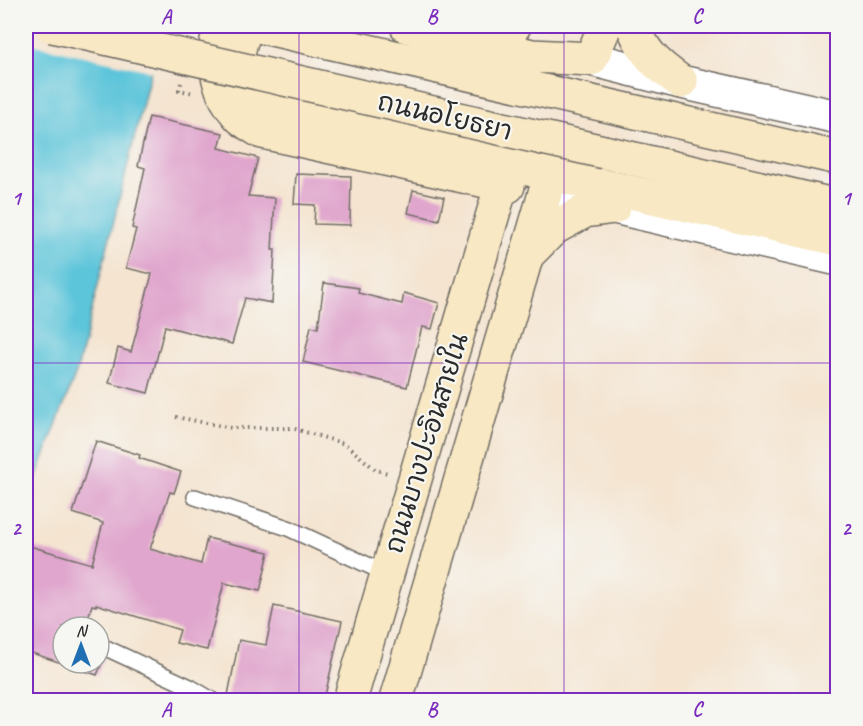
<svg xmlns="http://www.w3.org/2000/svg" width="863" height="726" viewBox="0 0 863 726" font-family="Caveat,'Playpen Sans Thai',sans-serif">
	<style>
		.water { fill: #5dc5da; stroke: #447882; stroke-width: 1.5 }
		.pier { fill: #f4e4d0 }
		.building { fill: #e0a6cd }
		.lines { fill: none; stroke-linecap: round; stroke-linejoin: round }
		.service-casing { stroke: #716c65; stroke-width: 18 }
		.tertiary-casing { stroke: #716c65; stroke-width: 36 }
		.secondary-casing { stroke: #716c65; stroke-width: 36 }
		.path { stroke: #716c65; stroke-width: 4; stroke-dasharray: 1.5 4.5; stroke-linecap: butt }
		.service { stroke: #fff; stroke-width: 15 }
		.tertiary { stroke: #fff; stroke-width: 33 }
		.secondary { stroke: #f8e8c3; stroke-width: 33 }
		.secondary-bridge-casing { stroke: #716c65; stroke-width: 36; stroke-linecap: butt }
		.secondary-bridge { stroke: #f8e8c3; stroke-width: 33 }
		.grid { fill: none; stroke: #7b2cbf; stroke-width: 1.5; stroke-opacity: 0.55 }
		.labels { text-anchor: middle; stroke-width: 4.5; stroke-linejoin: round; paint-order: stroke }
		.street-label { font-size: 26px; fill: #2b2b2b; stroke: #f6f6f2 }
		.neatline { fill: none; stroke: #7b2cbf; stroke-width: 2 }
		.grid-label { font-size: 20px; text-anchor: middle; font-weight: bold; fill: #7b2cbf }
	</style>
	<rect width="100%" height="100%" fill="#f6f6f2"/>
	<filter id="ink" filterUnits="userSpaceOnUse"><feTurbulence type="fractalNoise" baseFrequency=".0167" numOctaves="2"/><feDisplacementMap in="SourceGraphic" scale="12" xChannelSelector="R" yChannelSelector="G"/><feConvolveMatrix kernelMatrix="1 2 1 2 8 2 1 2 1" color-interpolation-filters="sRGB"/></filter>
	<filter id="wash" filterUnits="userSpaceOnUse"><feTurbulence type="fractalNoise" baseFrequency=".008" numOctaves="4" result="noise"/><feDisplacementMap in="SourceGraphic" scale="24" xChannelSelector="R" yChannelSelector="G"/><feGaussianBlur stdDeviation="1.35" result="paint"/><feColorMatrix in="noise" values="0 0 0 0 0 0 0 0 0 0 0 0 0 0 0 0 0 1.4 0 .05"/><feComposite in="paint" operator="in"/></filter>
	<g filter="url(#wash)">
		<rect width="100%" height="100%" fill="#f4e4d0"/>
		<path class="water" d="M 26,26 L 162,26 L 77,370 L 26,504 Z"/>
		<path class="pier" d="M 26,26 L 118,26 L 163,36 L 154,72 L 26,43 Z"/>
		<g id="blocks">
			<path class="building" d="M 149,117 L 223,133 L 219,148 L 258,158 L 248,196 L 275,198 L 272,250 L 275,250 L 272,303 L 245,298 L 232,344 L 165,326 L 148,393 L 109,383 L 118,348 L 131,352 L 152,274 L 126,268 L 136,229 L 132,228 L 145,168 L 138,166 Z
				M 296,174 L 351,176 L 350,225 L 314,224 L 315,205 L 294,204 Z
				M 413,190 L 444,197 L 439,220 L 408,213 Z
				M 324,283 L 359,288 L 358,293 L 402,304 L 404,293 L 439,303 L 432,329 L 422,327 L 407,387 L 303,362 L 311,326 L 318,328 Z
				M 96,441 L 140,455 L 139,458 L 181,472 L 174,493 L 170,492 L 150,549 L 201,564 L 207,538 L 269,552 L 260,591 L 224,583 L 207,650 L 176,643 L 180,630 L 96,604 L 96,606 L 92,605 L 85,627 L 63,627 L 63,663 L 99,663 L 99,655 L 104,658 L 97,675 L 26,651 L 26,545 L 92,564 L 103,523 L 73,513 Z
				M 274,606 L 342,621 L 324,700 L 227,700 L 239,640 L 266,645 Z"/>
		</g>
	</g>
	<g filter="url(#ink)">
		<use href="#blocks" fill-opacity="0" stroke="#716c65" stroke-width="1.5"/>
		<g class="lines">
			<g class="service-casing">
				<path id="service" d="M 195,497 L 288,528 L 387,574
					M 106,648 L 190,687 L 212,700"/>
			</g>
			<g class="tertiary-casing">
				<path id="tertiary" d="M 591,59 L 681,82 L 838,117
					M 545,193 L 614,207 L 838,259"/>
			</g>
			<g class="secondary-casing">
				<path id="secondary" d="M 249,26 C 233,47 235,81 256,100 C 260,104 266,107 272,111 L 838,239
					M 258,26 L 838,158
					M 407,26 L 532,56 L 591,59
					M 503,26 L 514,26
					M 633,26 C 645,55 656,64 681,82
					M 217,40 C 213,67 219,94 238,115 C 244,122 254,127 262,132 L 508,186
					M 591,59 L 605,26
					M 604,152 L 838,206
					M 527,255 L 554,228 L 585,211 L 614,207
					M 350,700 L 508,163
					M 396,700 L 551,173"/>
			</g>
			<path class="path" d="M 181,83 L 179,90 L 194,93
				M 176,417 L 232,428 L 292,428 L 345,444 L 376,470 L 388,473"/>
			<use href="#service" class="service"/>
			<use href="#tertiary" class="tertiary"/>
			<use href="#secondary" class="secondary"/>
			<g class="secondary-bridge-casing">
				<path id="secondary-bridge" d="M 52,26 L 604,152"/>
			</g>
			<use href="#secondary-bridge" class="secondary-bridge"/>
		</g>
	</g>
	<path class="grid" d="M 299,26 L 299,700M 564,26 L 564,700M 26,363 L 838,363"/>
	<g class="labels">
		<g class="street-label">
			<text transform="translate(445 116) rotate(13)" y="9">ถนนอโยธยา</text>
			<text transform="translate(426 443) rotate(-73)" y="9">ถนนบางปะอินสายใน</text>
		</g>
	</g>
	<rect width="863" height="726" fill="none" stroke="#f6f6f2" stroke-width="66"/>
	<g transform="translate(81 645)"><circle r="28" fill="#f6f6f2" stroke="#a5a5a2" stroke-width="1.5"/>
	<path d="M0-4.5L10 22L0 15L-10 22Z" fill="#1f6fb2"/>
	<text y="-9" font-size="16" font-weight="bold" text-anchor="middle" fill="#2b2b2b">N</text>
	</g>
	<rect x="33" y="33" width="797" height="660" class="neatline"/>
	<g class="grid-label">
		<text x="166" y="23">A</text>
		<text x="432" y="23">B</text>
		<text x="697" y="23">C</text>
		<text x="16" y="205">1</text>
		<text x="846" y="205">1</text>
		<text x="16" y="535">2</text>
		<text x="846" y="535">2</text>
		<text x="166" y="716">A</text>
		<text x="432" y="716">B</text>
		<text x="697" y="716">C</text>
	</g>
</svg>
